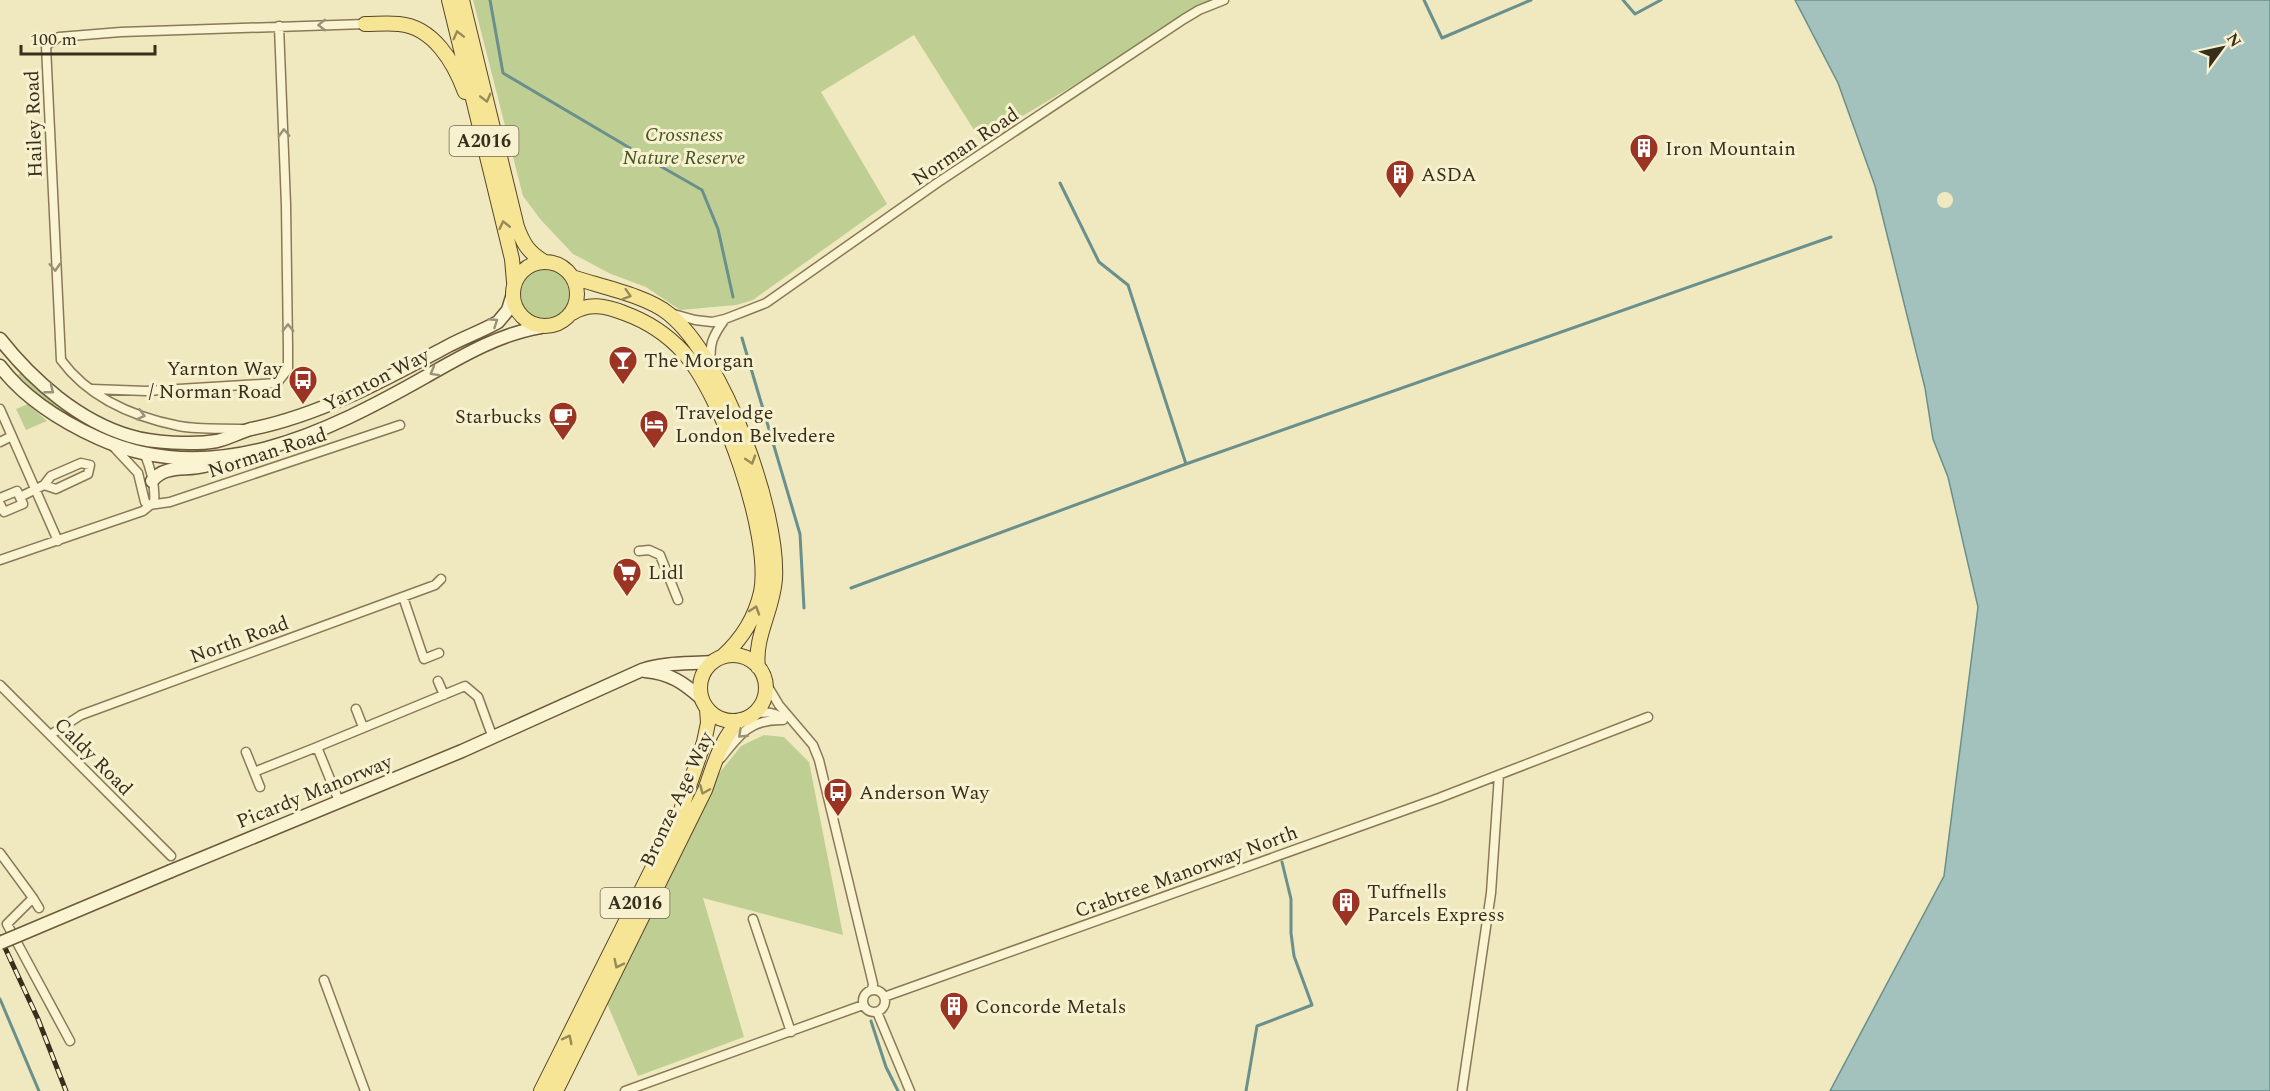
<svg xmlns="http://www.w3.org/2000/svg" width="2270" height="1091" viewBox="0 0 2270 1091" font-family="Spectral,serif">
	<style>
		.green { fill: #bfce93 }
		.water { fill: #a3c2bd; stroke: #69908c; stroke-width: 1.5 }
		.pier { fill: #f0e9bf }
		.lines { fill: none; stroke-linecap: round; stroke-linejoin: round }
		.stream { stroke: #69908c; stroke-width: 3 }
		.street-casing { stroke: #8a7957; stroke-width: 11 }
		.secondary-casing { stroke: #6b5a3a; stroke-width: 15 }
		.primary-casing { stroke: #57462b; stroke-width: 16 }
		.street { stroke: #faf4d3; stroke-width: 8 }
		.secondary { stroke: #faf4d3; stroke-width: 12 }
		.primary { stroke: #f6e595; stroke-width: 14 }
		.rail-casing { stroke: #382e1c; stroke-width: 5 }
		.rail { stroke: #f7f1cf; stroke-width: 3; stroke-dasharray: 9; stroke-linecap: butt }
		.secondary-bridge-casing { stroke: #6b5a3a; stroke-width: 15; stroke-linecap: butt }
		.secondary-bridge { stroke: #faf4d3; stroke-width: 12 }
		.oneway { stroke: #999178 }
		.oneway2 { stroke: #978a58 }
		.labels { text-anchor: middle; stroke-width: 6; stroke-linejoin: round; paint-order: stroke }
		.shield { fill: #f7f1cf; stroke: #716852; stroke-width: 1.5 }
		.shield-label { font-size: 18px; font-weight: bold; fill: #382e1c }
		.street-label { font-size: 20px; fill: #382e1c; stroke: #f7f1cf }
		.park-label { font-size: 20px; font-style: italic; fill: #415621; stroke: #f7f1cf }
		.poi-label { font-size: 20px; fill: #382e1c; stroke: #f7f1cf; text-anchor: start }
	</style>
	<rect width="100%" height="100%" fill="#f0e9bf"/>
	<path class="green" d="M 473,0 L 1227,0 L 1184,19 L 981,141 L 914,35 L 821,92 L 887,204 L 753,300 L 736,305 L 680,310 L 646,287 L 611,274 L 573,254 L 541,220 L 523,196 Z
		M521 294a24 24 0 1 1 48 0a24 24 0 1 1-48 0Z
		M 22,371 L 42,392 L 98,433 L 48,405 L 18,375 Z
		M 28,404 L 47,421 L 26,430 L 16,409 Z
		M 764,735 L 784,737 L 809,762 L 843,935 L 703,898 L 744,1037 L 638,1076 L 606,1001 L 717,776 L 741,746 Z"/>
	<path class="water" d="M 1795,0 L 2270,0 L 2270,1091 L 1830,1091 L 1944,876 L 1978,607 L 1948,477 L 1933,439 L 1925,388 L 1875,186 L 1838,83 Z"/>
	<path class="pier" d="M1937 200a8 8 0 1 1 16 0a8 8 0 1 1-16 0Z"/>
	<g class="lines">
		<path class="stream" d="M 490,0 L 503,73 L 635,151
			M 1424,0 L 1442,38 L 1531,0
			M 1623,0 L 1635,14 L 1661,0
			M 648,159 L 702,190 L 718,229 L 733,297
			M 1060,183 L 1099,262 L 1128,285 L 1186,464
			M 742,338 L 800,534 L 804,608
			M 851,588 L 1186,464 L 1831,237
			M 0,999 L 39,1091
			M 871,1021 L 886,1067 L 898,1091
			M 1246,1091 L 1257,1026 L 1312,1005 L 1294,956 L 1291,933 L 1291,899 L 1282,862"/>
		<g class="street-casing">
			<path id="street" d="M 670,313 L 695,320 L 712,322 L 725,319 L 766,303 L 937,183 L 1184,19 L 1199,10 L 1224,0
				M 711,365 C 709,344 712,337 725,319
				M 92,389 L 146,391 L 277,383 L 288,369 L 288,347 L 286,205 L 279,26
				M 0,409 L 58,541
				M 244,429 C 223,428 200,430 179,426 C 134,417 89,398 61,360 L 46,46 L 59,37 L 121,32 L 365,24
				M 0,442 L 12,436
				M 111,444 L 138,473 L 145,502 L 149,505
				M 20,497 L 44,485 L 56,489 L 88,474 L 90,465 L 81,463 L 51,476 L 44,485
				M 0,498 L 17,491 L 23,504 L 4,512 L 0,504
				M 149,505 L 170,502 L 400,425
				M 639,551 L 649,550 L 660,555 L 678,600
				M 0,560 L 143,511 L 154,502 C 156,485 150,467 144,452
				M 403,597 L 424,659 L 439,653
				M 764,680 L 779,705 L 813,745 L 819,760 L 873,984 L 872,990
				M 438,681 L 444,695
				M 0,685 L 171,856
				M 356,709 L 363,727
				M 750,715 C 763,712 772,710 783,719
				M 50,735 L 81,715 L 435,585 L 441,579
				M 246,752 L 254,772
				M 721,758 C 740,734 750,719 783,720
				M 260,787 L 254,772 L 317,747
				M 339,801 L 317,747 L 465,686 L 478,697 L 493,738
				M 0,853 L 33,898 L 7,924 L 70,1041
				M 33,898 L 39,908
				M 753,919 L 791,1032
				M 324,980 L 365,1091
				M863 1001a11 11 0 1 1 22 0a11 11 0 1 1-22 0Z
				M 884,997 L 1439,798 L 1648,717
				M 877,1012 L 910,1091
				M 625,1091 L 863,1005
				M 1462,1091 L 1491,893 L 1499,775"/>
		</g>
		<g class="secondary-casing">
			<path id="secondary" d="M 0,339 C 33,381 79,421 130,436 C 152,443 194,445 217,441 C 229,438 240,432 251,429 C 321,415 386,379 448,346 C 465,337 482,331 498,322 L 508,310 L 512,297
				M 0,366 C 25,399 61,421 98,438 C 212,490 326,433 425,377 C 462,356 499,334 541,327
				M 152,481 C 165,464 186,471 204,466 C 209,465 214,463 218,462
				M 645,671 C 670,673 684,683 702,699
				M 171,871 L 462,751 L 642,670 C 665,662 689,664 713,662"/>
		</g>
		<g class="primary-casing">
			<path id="primary" d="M 449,0 L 512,259 L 514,282
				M 462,0 L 517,227 C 523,243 528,252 543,261
				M 365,24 C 376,24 388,23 399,24 C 433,27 454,62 465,92
				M513 294a32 32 0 1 1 64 0a32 32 0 1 1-64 0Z
				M 572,277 C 599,286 648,296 669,314 C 723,357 779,510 775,579 C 773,610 754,637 758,667
				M 572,313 C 589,302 606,306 624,313 C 646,321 668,335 684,353 C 722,395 772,536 761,592 C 755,619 742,639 722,657
				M700 688a33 33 0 1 1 66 0a33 33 0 1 1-66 0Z
				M 541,1091 L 680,813 L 704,742 L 708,723 L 707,709
				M 556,1091 L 705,790 C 714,765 721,738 740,720"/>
		</g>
		<use href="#street" class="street"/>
		<use href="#secondary" class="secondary"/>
		<use href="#primary" class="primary"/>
		<g class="rail-casing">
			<path id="rail" d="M 0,937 L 38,1019 L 66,1091"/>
		</g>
		<use href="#rail" class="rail"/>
		<g class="secondary-bridge-casing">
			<path id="secondary-bridge" d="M 0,943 L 171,871"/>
		</g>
		<use href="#secondary-bridge" class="secondary-bridge"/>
	</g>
	<defs><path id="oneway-chevron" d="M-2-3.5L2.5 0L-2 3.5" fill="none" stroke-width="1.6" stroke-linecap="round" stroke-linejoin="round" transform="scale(1.5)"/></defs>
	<g class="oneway">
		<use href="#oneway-chevron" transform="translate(322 25) rotate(179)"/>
		<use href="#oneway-chevron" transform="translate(284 133) rotate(-92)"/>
		<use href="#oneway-chevron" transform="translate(55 267) rotate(87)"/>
		<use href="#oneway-chevron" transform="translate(494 322) rotate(-33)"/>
		<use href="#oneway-chevron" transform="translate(288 328) rotate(-90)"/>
		<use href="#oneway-chevron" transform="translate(434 372) rotate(151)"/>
		<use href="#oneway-chevron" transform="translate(50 390) rotate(38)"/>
		<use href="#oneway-chevron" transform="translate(141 415) rotate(15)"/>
		<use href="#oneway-chevron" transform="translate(742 734) rotate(137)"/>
	</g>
	<g class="oneway2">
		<use href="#oneway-chevron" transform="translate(458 35) rotate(-104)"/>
		<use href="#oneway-chevron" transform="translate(486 98) rotate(76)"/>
		<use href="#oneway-chevron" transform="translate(504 225) rotate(-103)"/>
		<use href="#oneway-chevron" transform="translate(627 295) rotate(17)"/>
		<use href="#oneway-chevron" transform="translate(751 460) rotate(72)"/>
		<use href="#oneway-chevron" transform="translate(755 610) rotate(-72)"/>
		<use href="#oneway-chevron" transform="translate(704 790) rotate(113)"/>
		<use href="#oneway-chevron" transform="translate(618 964) rotate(116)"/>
		<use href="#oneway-chevron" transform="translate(568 1039) rotate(-63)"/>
	</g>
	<defs>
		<g id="building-pin" transform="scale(1.5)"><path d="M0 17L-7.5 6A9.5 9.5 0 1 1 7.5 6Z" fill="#9c3424" stroke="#f7f1cf"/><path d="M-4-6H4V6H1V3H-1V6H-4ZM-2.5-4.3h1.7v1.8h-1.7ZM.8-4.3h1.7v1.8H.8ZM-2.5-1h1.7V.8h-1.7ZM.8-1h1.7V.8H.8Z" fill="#fff"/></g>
		<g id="bar-pin" transform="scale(1.5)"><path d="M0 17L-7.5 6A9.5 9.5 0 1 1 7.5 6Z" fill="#9c3424" stroke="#f7f1cf"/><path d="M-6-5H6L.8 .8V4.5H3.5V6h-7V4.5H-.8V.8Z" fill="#fff"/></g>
		<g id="bus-pin" transform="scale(1.5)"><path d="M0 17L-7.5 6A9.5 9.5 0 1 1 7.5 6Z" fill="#9c3424" stroke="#f7f1cf"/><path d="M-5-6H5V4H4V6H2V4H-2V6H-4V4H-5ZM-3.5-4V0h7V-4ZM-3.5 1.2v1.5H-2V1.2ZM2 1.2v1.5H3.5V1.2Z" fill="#fff"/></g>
		<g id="cafe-pin" transform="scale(1.5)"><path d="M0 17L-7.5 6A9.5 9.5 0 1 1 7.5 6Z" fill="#9c3424" stroke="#f7f1cf"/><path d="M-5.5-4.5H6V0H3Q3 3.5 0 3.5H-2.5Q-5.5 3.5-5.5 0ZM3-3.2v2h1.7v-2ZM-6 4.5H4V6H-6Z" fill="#fff"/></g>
		<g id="hotel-pin" transform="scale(1.5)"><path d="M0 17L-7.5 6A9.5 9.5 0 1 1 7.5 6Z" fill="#9c3424" stroke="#f7f1cf"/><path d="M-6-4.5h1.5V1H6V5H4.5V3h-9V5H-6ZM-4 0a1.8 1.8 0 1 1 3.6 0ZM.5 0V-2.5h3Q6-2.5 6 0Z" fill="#fff"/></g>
		<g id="supermarket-pin" transform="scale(1.5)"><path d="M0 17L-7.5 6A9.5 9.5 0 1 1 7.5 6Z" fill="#9c3424" stroke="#f7f1cf"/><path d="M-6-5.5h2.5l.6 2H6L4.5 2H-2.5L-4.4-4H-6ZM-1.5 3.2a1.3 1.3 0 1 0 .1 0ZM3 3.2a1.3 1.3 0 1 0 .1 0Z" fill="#fff"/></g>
	</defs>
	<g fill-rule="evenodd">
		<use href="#building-pin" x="1644" y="148"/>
		<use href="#building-pin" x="1400" y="174"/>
		<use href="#bar-pin" x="623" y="360"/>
		<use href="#bus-pin" x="303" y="380"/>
		<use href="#cafe-pin" x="563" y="416"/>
		<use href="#hotel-pin" x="654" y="424"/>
		<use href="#supermarket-pin" x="627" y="572"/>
		<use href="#bus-pin" x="838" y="792"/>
		<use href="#building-pin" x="1346" y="902"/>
		<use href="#building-pin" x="954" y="1006"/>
	</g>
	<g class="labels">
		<g class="shield">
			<rect x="449.5" y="126" width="69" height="30" rx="4.5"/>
			<rect x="600.5" y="888" width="69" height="30" rx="4.5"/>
		</g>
		<g class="shield-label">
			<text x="484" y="147">A2016</text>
			<text x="635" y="909">A2016</text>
		</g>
		<g class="street-label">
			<text transform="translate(33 124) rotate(-92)" y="7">Hailey Road</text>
			<text transform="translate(965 146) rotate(-34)" y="7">Norman Road</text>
			<text transform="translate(376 379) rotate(-27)" y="7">Yarnton Way</text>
			<text transform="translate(267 452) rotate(-18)" y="7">Norman Road</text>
			<text transform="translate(239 639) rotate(-20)" y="7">North Road</text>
			<text transform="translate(94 756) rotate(45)" y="7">Caldy Road</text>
			<text transform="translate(314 791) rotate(-22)" y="7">Picardy Manorway</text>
			<text transform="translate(676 799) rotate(-65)" y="7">Bronze Age Way</text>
			<text transform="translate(1186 871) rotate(-20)" y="7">Crabtree Manorway North</text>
		</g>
		<g class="park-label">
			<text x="684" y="141">Crossness<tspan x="684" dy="23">Nature Reserve</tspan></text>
		</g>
		<g class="poi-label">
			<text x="1665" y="155">Iron Mountain</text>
			<text x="1421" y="181">ASDA</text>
			<text x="644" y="367">The Morgan</text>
			<text x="282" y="375" text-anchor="end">Yarnton Way<tspan x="282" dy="23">/ Norman Road</tspan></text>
			<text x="675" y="419">Travelodge<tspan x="675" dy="23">London Belvedere</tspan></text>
			<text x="542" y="423" text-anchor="end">Starbucks</text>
			<text x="648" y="579">Lidl</text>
			<text x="859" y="799">Anderson Way</text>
			<text x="1367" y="898">Tuffnells<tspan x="1367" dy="23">Parcels Express</tspan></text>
			<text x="975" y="1013">Concorde Metals</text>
		</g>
	</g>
	<g transform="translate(2222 48) rotate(57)" stroke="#f7f1cf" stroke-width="4.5" paint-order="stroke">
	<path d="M0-4.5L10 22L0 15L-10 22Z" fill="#382e1c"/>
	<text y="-9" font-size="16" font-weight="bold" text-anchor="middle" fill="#382e1c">N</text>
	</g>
	<path d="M21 45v9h134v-9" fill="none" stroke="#382e1c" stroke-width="3"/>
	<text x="30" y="45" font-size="18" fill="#382e1c" stroke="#f7f1cf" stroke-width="4.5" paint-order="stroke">100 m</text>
</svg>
